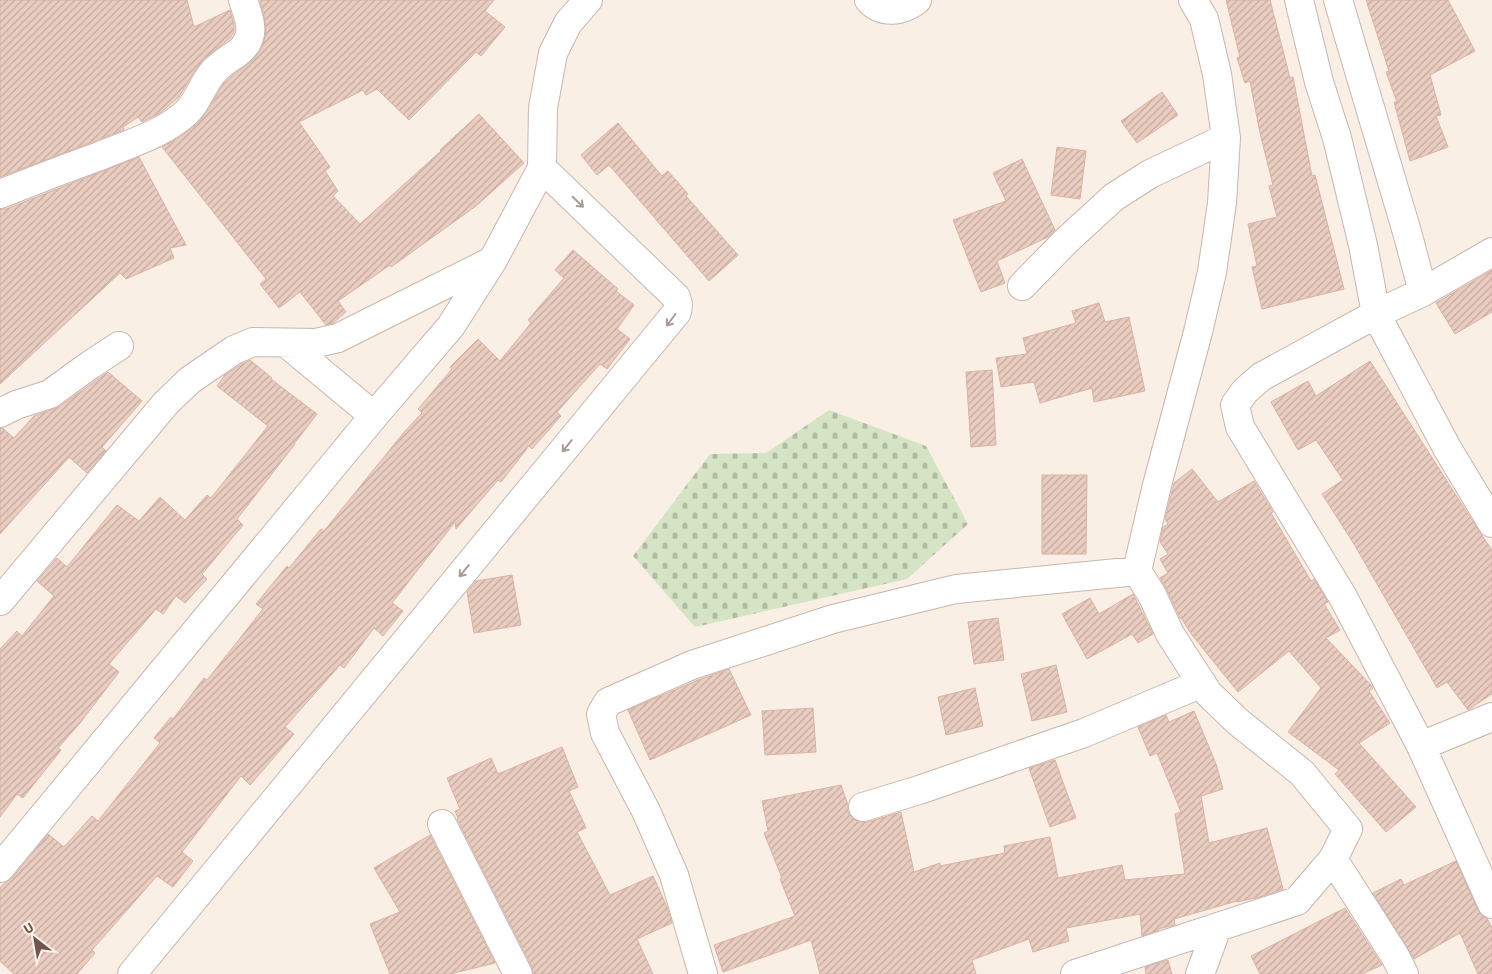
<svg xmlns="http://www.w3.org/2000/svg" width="1492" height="974" viewBox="0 0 1492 974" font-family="'Source Sans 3',sans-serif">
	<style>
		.cemetery { fill: url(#cemetery-stones) }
		.building { fill: url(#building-hatch); stroke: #dbb2a4 }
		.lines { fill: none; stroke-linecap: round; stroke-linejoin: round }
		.minor-casing { stroke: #c8b6ad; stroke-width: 30 }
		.minor { stroke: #fff; stroke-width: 28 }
		.oneway { stroke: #a89a95 }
	</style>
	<defs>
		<pattern id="cemetery-stones" width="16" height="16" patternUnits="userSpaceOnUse" patternTransform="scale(1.25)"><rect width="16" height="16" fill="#d6e4c6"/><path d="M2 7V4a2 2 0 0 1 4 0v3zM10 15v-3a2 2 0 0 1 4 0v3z" fill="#b2bca3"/></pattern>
		<pattern id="building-hatch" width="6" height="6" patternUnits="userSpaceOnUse" patternTransform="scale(1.25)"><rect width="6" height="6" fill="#eacdc1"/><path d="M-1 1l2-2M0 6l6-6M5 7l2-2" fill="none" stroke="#c2a99f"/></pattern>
	</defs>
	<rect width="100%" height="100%" fill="#f9efe5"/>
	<path class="cemetery" d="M 829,410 L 926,446 L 968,524 L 907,579 L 695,627 L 633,556 L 710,454 L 766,453 Z"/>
	<path class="building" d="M 0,0 L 187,0 L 194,27 L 230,10 L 234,25 L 234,32 L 231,37 L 203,60 L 194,72 L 179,97 L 160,113 L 142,122 L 138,117 L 123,127 L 124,130 L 0,177 Z
		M 260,0 L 494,0 L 485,11 L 505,27 L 481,56 L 476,52 L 409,120 L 377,89 L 366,95 L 363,90 L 299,122 L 330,167 L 325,171 L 338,191 L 333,196 L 360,224 L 441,151 L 440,150 L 479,114 L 524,163 L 476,206 L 391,267 L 390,265 L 338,301 L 346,312 L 333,323 L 326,325 L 300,292 L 279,308 L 260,284 L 266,279 L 162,147 L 177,139 L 198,123 L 208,110 L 223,84 L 232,76 L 253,60 L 260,51 L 264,41 L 266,27 Z
		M 1226,0 L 1270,0 L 1290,78 L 1293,77 L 1312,176 L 1315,175 L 1344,289 L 1262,309 L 1252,267 L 1257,266 L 1248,224 L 1277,217 L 1269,186 L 1273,185 L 1260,133 L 1250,81 L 1245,83 L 1237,58 L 1240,57 Z
		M 1366,0 L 1448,0 L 1475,51 L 1430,75 L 1441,115 L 1436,116 L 1448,147 L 1410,161 L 1394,102 L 1397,102 L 1386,72 L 1389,71 Z
		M 1162,92 L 1178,115 L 1137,143 L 1121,121 Z
		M 618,123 L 662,176 L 668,171 L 688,194 L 686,196 L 738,255 L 709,281 L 609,165 L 597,175 L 581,155 Z
		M 1057,147 L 1086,151 L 1080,199 L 1051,195 Z
		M 139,157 L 186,245 L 170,248 L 174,258 L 126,279 L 120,273 L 0,384 L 0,209 L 6,209 Z
		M 1022,159 L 1055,230 L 1048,237 L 997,261 L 1005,283 L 981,292 L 953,220 L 1006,201 L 993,173 Z
		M 573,250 L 618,289 L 616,291 L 634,305 L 617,329 L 630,339 L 607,369 L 600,364 L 557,412 L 561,416 L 532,449 L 529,446 L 501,482 L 498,480 L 456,529 L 455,522 L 392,603 L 403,611 L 383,636 L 374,628 L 344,668 L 340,665 L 285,727 L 294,734 L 264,769 L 250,785 L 241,776 L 182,852 L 193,861 L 173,887 L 157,876 L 92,950 L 95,953 L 77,974 L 14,974 L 0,961 L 0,888 L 4,883 L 12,878 L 48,834 L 64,847 L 92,816 L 98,821 L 160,743 L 154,738 L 171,717 L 173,719 L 204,678 L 207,680 L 263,609 L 256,604 L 287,566 L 289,568 L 321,529 L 324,531 L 405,431 L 422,413 L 418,409 L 452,369 L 450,367 L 478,339 L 500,361 L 531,323 L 528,320 L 564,278 L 555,270 Z
		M 1492,270 L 1492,312 L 1455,334 L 1436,303 Z
		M 1099,303 L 1105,322 L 1129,317 L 1145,391 L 1094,402 L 1092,388 L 1040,403 L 1034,382 L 1001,387 L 996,358 L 1027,354 L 1023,338 L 1076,323 L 1072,311 Z
		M 250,360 L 272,378 L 271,379 L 317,414 L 294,444 L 295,444 L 237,519 L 243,525 L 202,574 L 207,579 L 185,603 L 176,596 L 163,614 L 156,609 L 109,664 L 119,672 L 80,723 L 58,748 L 61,750 L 23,798 L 17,794 L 0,817 L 0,649 L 17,631 L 22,636 L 54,596 L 37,581 L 57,558 L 67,567 L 117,505 L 139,521 L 160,497 L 185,520 L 207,495 L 211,498 L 268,426 L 217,386 L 225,375 L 242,364 Z
		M 1370,361 L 1479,531 L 1492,550 L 1492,694 L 1468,710 L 1447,682 L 1437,688 L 1354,544 L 1322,494 L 1343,480 L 1316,440 L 1298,450 L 1271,402 L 1308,381 L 1316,396 Z
		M 992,370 L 996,445 L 971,447 L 966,372 Z
		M 108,372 L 142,401 L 102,447 L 106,451 L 87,473 L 69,457 L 0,534 L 0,428 L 2,428 L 14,438 L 34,416 L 59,407 Z
		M 1192,469 L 1218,502 L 1254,481 L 1273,512 L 1271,513 L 1311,581 L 1314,579 L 1328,602 L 1324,604 L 1340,630 L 1326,638 L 1372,686 L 1373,688 L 1369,691 L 1390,723 L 1359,743 L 1416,807 L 1386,832 L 1335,774 L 1339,770 L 1288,732 L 1321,688 L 1289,651 L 1238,692 L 1192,635 L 1181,618 L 1180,618 L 1166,588 L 1160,578 L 1168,573 L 1160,559 L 1168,554 L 1160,542 L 1163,527 L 1168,524 L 1165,519 L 1174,483 Z
		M 1042,475 L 1087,475 L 1086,554 L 1042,554 Z
		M 512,575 L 521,625 L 474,633 L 467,592 L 476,581 Z
		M 1133,594 L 1153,634 L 1138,643 L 1132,634 L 1087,659 L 1062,614 L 1090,598 L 1099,614 Z
		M 998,618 L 1004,660 L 974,664 L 968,622 Z
		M 1056,665 L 1067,712 L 1032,721 L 1021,674 Z
		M 729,669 L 751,715 L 650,760 L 628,710 L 698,680 Z
		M 975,688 L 983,726 L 946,735 L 938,697 Z
		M 813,708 L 816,752 L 765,755 L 762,711 Z
		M 1194,711 L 1216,764 L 1223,789 L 1201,796 L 1209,843 L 1267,828 L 1283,889 L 1260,897 L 1237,902 L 1237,901 L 1174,919 L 1175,925 L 1158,929 L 1159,930 L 1142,936 L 1140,914 L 1066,928 L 1069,941 L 1033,952 L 1029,939 L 972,960 L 976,974 L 820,974 L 811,940 L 723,972 L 714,945 L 795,916 L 780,879 L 782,878 L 764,833 L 768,831 L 762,801 L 841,785 L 848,805 L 848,812 L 852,818 L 859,822 L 868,822 L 901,812 L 914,872 L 940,863 L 940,866 L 1005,853 L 1004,846 L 1050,837 L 1058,878 L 1122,865 L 1125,880 L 1185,874 L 1175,814 L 1181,812 L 1157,753 L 1150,756 L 1138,727 L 1166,715 L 1169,722 Z
		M 562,747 L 578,787 L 569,791 L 586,828 L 577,832 L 610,895 L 653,876 L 667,907 L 672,923 L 637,939 L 653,974 L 533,974 L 532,967 L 457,819 L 458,818 L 455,811 L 460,809 L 447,778 L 491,758 L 498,774 Z
		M 1055,760 L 1076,818 L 1050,827 L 1029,768 Z
		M 430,835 L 495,963 L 450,974 L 390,974 L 370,924 L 400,912 L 374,868 Z
		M 1456,861 L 1478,910 L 1482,916 L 1487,918 L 1492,928 L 1492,974 L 1478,974 L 1460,933 L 1414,959 L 1373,893 L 1401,879 L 1404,885 Z
		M 1345,908 L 1382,965 L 1362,974 L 1260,974 L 1251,956 Z
		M 1168,960 L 1172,974 L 1146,974 L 1145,967 Z"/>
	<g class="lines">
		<g class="minor-casing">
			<path id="minor" d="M 869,0 C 882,14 902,12 917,0
				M 1299,0 L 1319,82 L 1337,138 L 1363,245 L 1376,314 L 1447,448 L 1492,523
				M 1338,0 L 1407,232 L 1423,292
				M 0,194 C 33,181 66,168 100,156 C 129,144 164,134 188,111 C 199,100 203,82 215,70 C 221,64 228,59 236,54 C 258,38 250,21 243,0
				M 1492,252 L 1423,292 L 1376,314 L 1261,377 L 1245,391 L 1235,405 L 1240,427 L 1343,597 L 1421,746 L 1492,904
				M 1022,286 L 1066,241 L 1114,197 L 1150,174 L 1226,138
				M 286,343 L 374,416
				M 0,413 L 16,405 L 50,394 L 90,365 L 119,346
				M 0,601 L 166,403 L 190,380 L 234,350 L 253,342 L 316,343 L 338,338 L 492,261
				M 1421,746 L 1492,717
				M 863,807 L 919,790 L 1084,733 L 1202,683
				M 442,824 L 518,974
				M 1333,859 L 1395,956 L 1404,974
				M 0,868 L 374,416 L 451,326 L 493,260 L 542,168 L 543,108 L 553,53 L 568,23 L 588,0
				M 132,974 L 677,312 L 678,304 L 676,297 L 542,168
				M 703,974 L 674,875 L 646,811 L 605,733 L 601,714 L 608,702 L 692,665 L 833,619 L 956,589 L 1137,571
				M 1075,974 L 1297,901 L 1333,859 L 1348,829 L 1302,773 L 1237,721 L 1208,693 L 1170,634 L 1152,595 L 1137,571 L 1157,485 L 1198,332 L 1212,272 L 1222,203 L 1226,138 L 1217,74 L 1204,19 L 1193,0
				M 1200,974 L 1217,928"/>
		</g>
		<use href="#minor" class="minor"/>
	</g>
	<defs><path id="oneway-shaft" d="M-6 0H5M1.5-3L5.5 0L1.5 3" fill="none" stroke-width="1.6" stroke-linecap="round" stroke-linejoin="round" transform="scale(1.25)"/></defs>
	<g class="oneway">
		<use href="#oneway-shaft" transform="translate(578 202) rotate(44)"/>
		<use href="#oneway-shaft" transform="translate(671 320) rotate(127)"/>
		<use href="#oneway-shaft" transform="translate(567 446) rotate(129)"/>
		<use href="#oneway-shaft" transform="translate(464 571) rotate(129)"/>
	</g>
	<g transform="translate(35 939) rotate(329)" stroke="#fcf3eb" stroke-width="4" paint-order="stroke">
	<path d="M0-4L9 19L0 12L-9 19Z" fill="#6e564e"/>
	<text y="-8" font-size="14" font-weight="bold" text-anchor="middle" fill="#6e564e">U</text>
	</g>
</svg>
